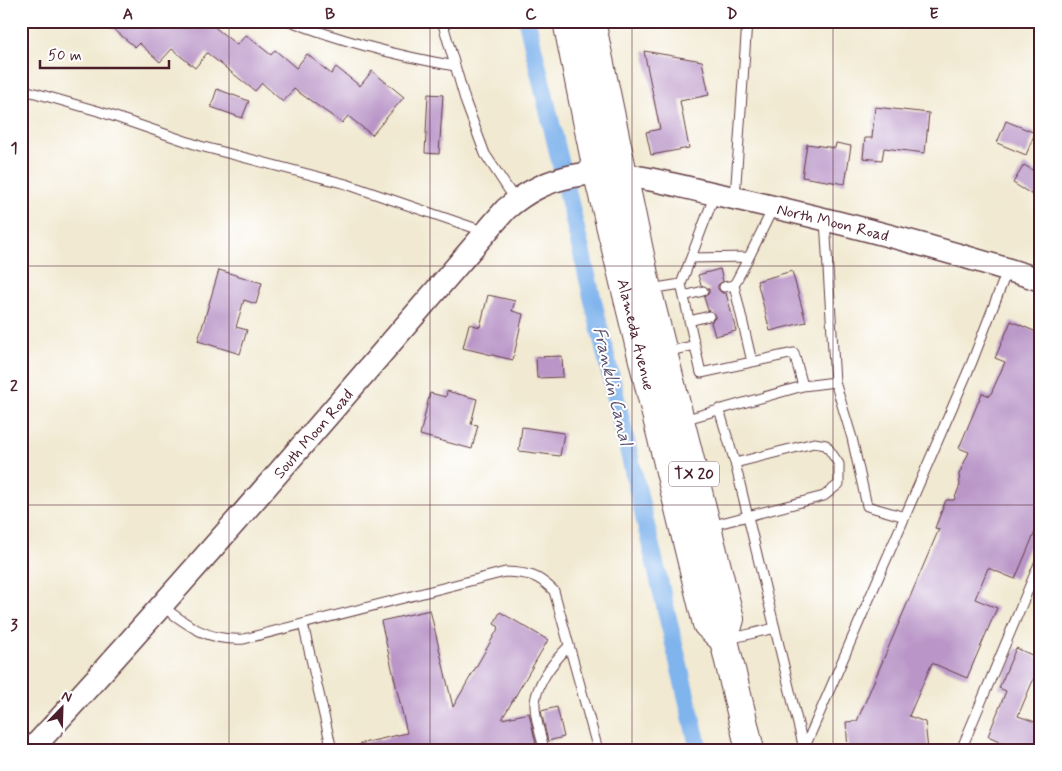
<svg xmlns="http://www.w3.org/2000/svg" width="1062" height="771" viewBox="0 0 1062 771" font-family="Mynerve,sans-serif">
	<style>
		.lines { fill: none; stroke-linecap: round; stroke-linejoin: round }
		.canal { stroke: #80b4ed; stroke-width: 18 }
		.building { fill: #ba96c8 }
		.service-casing { stroke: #633d44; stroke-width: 11 }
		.tertiary-casing { stroke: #633d44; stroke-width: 25 }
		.primary-casing { stroke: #633d44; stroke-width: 30 }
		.service { stroke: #fff; stroke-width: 9 }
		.tertiary { stroke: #fff; stroke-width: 22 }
		.primary { stroke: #fff; stroke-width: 28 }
		.grid { fill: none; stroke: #4a1f2b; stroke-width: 1; stroke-opacity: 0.55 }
		.labels { text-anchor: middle; stroke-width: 4; stroke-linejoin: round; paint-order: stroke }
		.shield { fill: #fff; stroke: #80626b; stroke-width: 1 }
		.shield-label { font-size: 15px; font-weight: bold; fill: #4a1f2b }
		.street-label { font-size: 16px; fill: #4a1f2b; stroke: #fff }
		.water-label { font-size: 18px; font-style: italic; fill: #5d536f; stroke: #fff }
		.neatline { fill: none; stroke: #4a1f2b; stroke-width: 2 }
		.grid-label { font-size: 16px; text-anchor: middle; font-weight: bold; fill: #4a1f2b }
	</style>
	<rect width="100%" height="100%" fill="#fff"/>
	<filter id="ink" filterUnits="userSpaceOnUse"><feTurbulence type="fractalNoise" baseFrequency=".02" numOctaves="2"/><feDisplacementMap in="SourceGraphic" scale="10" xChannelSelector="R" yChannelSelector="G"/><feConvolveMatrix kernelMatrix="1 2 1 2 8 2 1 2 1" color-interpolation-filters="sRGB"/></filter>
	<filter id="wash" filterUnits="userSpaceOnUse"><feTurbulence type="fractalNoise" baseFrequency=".0096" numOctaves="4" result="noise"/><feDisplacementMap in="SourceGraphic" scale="20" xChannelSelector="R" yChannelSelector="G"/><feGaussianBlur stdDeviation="1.12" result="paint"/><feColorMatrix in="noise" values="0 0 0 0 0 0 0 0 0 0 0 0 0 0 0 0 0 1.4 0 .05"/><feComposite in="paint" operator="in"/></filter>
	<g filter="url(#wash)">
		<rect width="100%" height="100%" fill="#f1e9d1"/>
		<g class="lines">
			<path class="canal" d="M 527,21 L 699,750"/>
		</g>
		<g id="blocks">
			<path class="building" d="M 104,21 L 207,21 L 237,45 L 246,35 L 271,55 L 275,50 L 296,68 L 307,54 L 331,74 L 336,67 L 360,86 L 372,71 L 404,97 L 372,135 L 348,116 L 342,123 L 294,89 L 283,102 L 262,83 L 255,91 L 207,53 L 195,68 L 172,49 L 160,62 L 139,43 L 135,47 Z
				M 644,51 L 702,61 L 709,95 L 680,101 L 689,148 L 651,155 L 646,132 L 660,129 Z
				M 217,89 L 249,101 L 242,118 L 211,107 Z
				M 428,94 L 443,95 L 439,154 L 425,153 Z
				M 875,107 L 929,113 L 925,153 L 884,148 L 882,160 L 863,158 L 865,138 L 872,138 Z
				M 1006,121 L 1035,133 L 1026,155 L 997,143 Z
				M 836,143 L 851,146 L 845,184 L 802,177 L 807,144 L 835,148 Z
				M 1024,165 L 1041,175 L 1041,200 L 1013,183 Z
				M 720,269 L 723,281 L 718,285 L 718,289 L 722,293 L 726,293 L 736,331 L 715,336 L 711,322 L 715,318 L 715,314 L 708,310 L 704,297 L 709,293 L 709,289 L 701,285 L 698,275 Z
				M 219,270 L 262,283 L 256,304 L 244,300 L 236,327 L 247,330 L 240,354 L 198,341 Z
				M 792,271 L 806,322 L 770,331 L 757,281 Z
				M 488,295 L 515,301 L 512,311 L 523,314 L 513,360 L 463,348 L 469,324 L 480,327 Z
				M 1011,321 L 1041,334 L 1041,518 L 1015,579 L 988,568 L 975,599 L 997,608 L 967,678 L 932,663 L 909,716 L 925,722 L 928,750 L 848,750 L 846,722 L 857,721 L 939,529 L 935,528 L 946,500 L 954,500 L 960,485 L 959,474 L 969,452 L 959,448 L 982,393 L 990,396 L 1005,362 L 995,358 Z
				M 562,356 L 563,377 L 537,378 L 536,357 Z
				M 447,391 L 477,399 L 471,424 L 478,425 L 472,449 L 420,435 L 430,393 L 446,397 Z
				M 522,427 L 564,433 L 560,456 L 519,451 Z
				M 430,610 L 453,707 L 499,627 L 494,624 L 500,612 L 548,640 L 502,719 L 529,713 L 536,744 L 509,750 L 360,750 L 359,744 L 407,733 L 381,621 Z
				M 1016,648 L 1041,659 L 1041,681 L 1034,678 L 1018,716 L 1041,724 L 1041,750 L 1019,750 L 988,736 L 1006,691 L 999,688 Z
				M 557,707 L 564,737 L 548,741 L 541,711 Z"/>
		</g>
	</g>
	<g filter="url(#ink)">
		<use href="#blocks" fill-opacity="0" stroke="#633d44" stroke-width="1"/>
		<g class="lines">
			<g class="service-casing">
				<path id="service" d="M 290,21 C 344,42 399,56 455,66
					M 442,21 L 466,103 L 485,154 L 516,201
					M 21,89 L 98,111 L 200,146 L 346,184 L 486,232
					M 735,198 L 747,21
					M 691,258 L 749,257 L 773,208
					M 681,284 L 715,194
					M 734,285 L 749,257
					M 724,287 L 734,285 L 752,362
					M 650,289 L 681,284 L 701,373 L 794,353 L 803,386
					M 684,296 L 703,291
					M 689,321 L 709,316
					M 667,352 L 695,345
					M 835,382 L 852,438 L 867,506 L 905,517
					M 719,409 L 735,463
					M 683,420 L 803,386 L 835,382 L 825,220
					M 710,526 L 824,496 L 839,484 L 839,464 L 826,445 L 814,443 L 735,463 L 804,749 L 972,362 L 1007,271
					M 162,606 C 190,627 208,641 244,639 L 505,572 C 528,573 537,574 554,591 L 598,750
					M 303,624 L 332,750
					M 729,639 L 775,628
					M 546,750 L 543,745 C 540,732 534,716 535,702 C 538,680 554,661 569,646
					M 961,750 L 1041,559"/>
			</g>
			<g class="tertiary-casing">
				<g id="tertiary">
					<path id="s1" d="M 31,750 C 194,573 349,391 506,209 C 526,192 546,181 573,176 C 618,167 667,184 711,193 C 822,217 932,245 1041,280"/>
				</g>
			</g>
			<g class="primary-casing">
				<g id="primary">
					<path id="s2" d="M 567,21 L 598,175 L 707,624 L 724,640"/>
					<path d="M 591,21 L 647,289 L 730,619 L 724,640 L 750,750"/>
				</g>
			</g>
			<use href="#service" class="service"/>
			<use href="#tertiary" class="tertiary"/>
			<use href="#primary" class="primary"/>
		</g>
	</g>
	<path class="grid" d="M 229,21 L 229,750M 430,21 L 430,750M 632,21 L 632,750M 833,21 L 833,750M 21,266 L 1041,266M 21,505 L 1041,505"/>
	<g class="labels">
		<rect class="shield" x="669" y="461.5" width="50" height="25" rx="4"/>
		<g class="shield-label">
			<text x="694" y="479">TX 20</text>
		</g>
		<g class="street-label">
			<text dy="6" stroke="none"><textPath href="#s1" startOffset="1061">North Moon Road</textPath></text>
			<text dy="6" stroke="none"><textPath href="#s2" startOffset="321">Alameda Avenue</textPath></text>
			<text dy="6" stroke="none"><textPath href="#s1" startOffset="424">South Moon Road</textPath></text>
		</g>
		<g class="water-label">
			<text transform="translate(613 386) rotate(77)" y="6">Franklin Canal</text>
		</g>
	</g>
	<rect width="1062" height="771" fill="none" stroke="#fff" stroke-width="55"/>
	<g transform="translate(62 708) rotate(23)" stroke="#ffffff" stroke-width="4" paint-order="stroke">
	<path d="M0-4L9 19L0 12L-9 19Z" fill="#4a1f2b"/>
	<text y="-8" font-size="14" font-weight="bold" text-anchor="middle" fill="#4a1f2b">N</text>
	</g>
	<path d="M40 60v8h129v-8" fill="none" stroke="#4a1f2b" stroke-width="2.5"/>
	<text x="48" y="60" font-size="15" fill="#4a1f2b" stroke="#ffffff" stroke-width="4" paint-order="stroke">50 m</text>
	<rect x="28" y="28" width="1006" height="716" class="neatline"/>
	<g class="grid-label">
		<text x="128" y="19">A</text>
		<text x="330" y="19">B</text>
		<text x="531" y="19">C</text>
		<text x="732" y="19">D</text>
		<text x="934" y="19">E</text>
		<text x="14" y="153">1</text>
		<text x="14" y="391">2</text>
		<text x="14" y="630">3</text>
	</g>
</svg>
